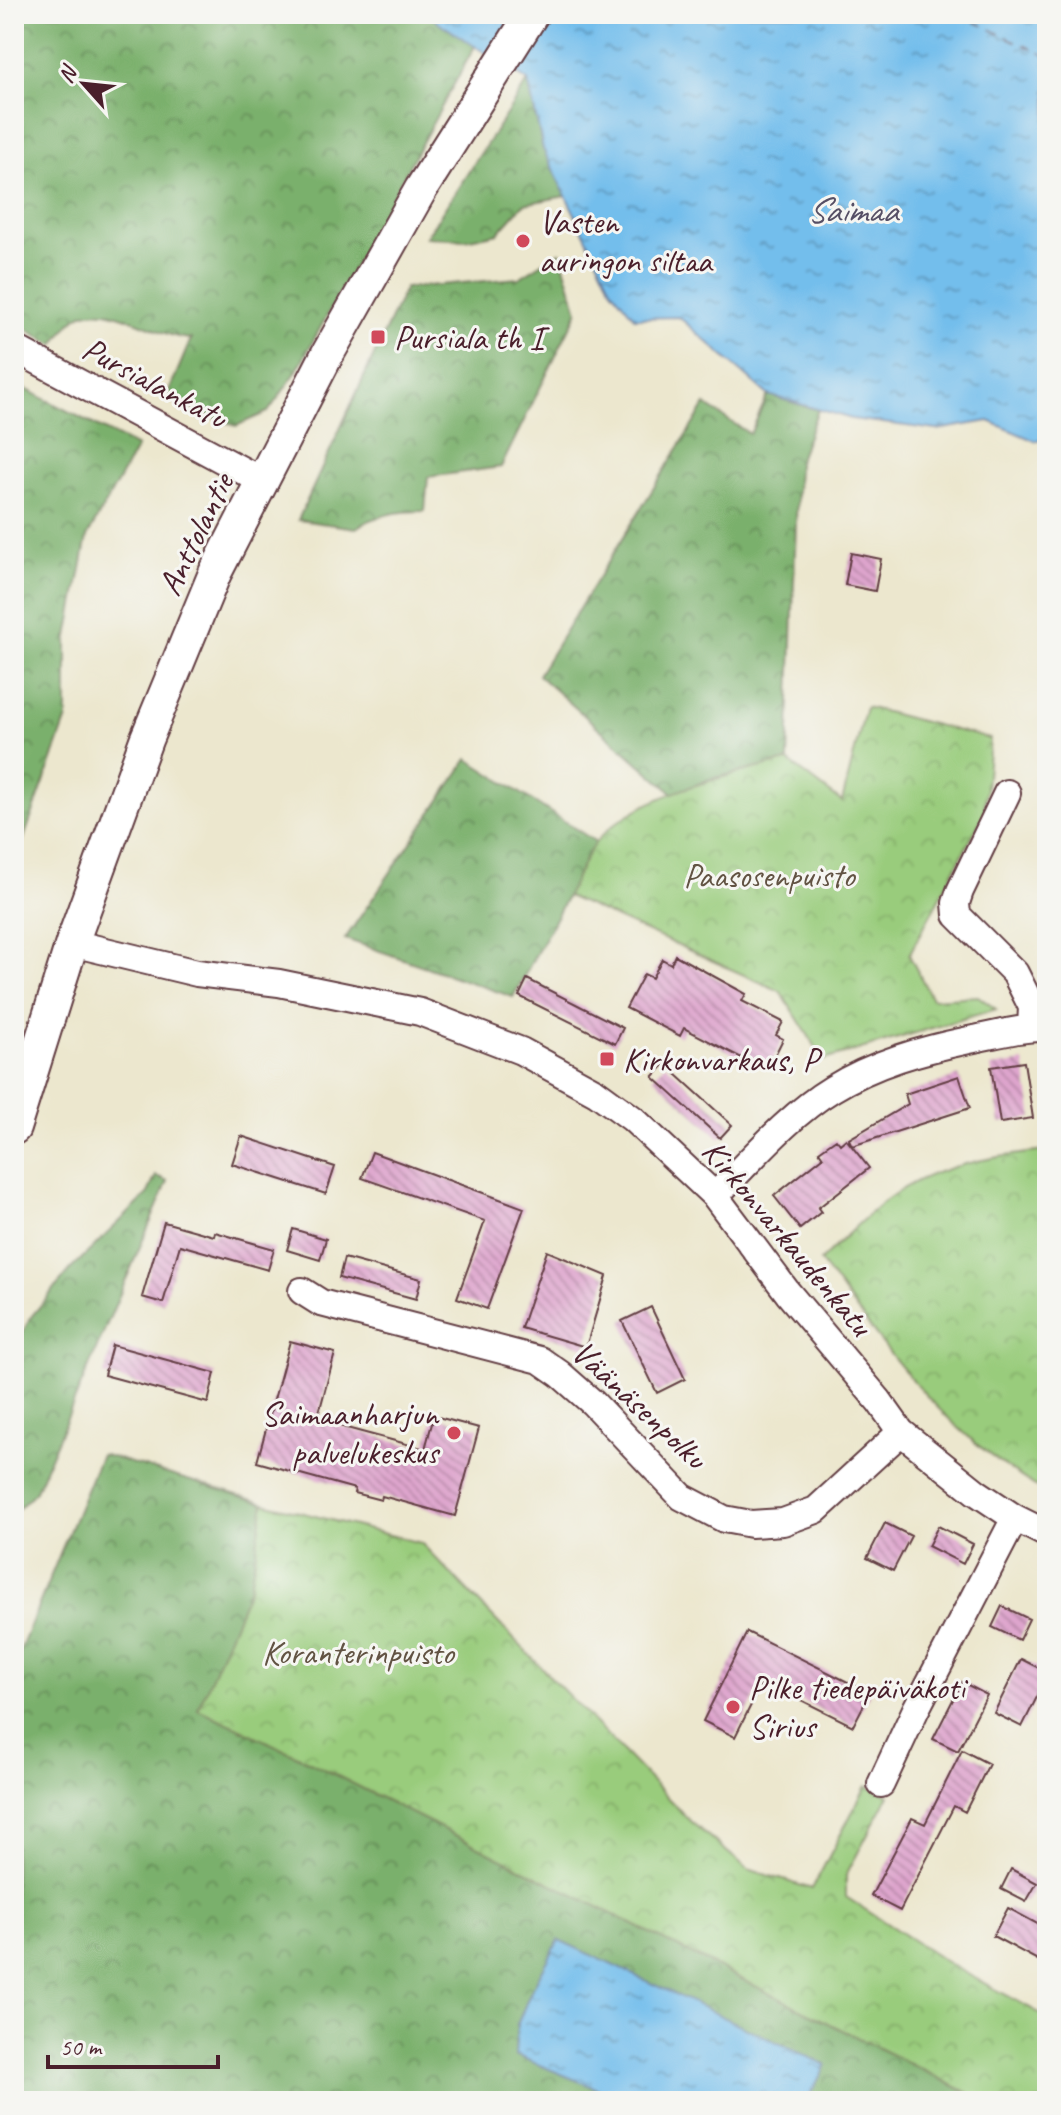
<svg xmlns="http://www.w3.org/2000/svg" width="1061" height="2115" viewBox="0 0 1061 2115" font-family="Caveat,sans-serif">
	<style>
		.forest { fill: url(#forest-crowns); stroke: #62684c; stroke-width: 2 }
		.park { fill: url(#park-crowns); stroke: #727654; stroke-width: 2 }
		.water { fill: url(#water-ripples); stroke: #5e6e8c; stroke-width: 2 }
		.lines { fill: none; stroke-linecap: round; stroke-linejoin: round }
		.ferry { stroke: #564f65; stroke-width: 2; stroke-dasharray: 10 8; stroke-linecap: butt }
		.building { fill: url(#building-back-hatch) }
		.minor-casing { stroke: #623d43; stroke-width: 30 }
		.major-casing { stroke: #623d43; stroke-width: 36 }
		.minor { stroke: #fff; stroke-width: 26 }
		.major { stroke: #fff; stroke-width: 32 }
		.poi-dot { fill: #d1495b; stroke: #f6f6f2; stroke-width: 3 }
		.labels { text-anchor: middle; stroke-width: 6; stroke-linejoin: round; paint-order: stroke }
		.poi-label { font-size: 34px; fill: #4a1f2b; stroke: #f6f6f2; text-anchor: start }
		.street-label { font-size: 34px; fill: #4a1f2b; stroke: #f6f6f2 }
		.park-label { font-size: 34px; fill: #625343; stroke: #f6f6f2 }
		.water-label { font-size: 36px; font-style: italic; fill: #564f65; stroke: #f6f6f2 }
	</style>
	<defs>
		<pattern id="forest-crowns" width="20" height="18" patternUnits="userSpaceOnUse" patternTransform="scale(2)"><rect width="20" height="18" fill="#7ab06c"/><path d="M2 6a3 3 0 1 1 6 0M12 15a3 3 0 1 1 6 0" fill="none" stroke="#668f59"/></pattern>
		<pattern id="park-crowns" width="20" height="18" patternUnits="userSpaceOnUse" patternTransform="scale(2)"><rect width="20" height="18" fill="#99cc7c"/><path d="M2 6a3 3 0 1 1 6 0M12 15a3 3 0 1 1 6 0" fill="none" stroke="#85af6b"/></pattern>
		<pattern id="water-ripples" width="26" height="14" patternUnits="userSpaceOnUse" patternTransform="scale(2)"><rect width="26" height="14" fill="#73beec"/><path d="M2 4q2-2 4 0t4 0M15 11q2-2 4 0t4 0" fill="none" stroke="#609abf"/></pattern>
		<pattern id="building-back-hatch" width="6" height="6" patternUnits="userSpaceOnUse" patternTransform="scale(2)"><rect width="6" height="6" fill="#dea5cd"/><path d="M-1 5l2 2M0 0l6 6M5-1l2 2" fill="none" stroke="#b686a7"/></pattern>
	</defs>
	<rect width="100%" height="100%" fill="#f6f6f2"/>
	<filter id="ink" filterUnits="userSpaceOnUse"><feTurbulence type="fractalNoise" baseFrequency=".0125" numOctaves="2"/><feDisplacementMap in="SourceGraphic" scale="16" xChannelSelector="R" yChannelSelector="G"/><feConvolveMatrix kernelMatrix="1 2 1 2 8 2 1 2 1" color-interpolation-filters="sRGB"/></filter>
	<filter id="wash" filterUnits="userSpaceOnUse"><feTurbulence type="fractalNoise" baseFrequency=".006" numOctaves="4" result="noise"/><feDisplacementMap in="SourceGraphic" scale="32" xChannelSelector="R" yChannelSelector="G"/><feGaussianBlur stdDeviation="1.8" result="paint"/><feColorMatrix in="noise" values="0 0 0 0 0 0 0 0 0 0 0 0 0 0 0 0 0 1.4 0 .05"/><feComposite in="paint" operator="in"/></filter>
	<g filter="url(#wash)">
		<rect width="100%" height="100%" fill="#ece7ce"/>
		<path class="forest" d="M 14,14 L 426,14 L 475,46 L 295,374 L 268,412 L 236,426 L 166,399 L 191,339 C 157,337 117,304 85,313 C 72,317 62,334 54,345 L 14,322 Z
			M 528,81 L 543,149 L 566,196 L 524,204 L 498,233 L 465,240 L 426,237 Z
			M 560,252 L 578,311 L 501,467 L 428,477 L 425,511 C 400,511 377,514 356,528 L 298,520 L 405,288 L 519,278 Z
			M 14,383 L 137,447 L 87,537 L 67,642 L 67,718 L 14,866 Z
			M 768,395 L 818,410 L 798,462 L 788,761 L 710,779 L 674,794 L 538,675 L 705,405 L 750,434 Z
			M 468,759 L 596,842 L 513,997 L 345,939 Z
			M 156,1176 L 168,1181 L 36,1491 L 14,1513 L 14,1350 L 30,1318 L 71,1269 L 147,1195 Z
			M 101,1454 L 264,1503 L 250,1587 L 199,1709 L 298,1756 L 984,2101 L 14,2101 L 14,1665 Z"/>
		<path class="park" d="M 866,707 L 990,739 L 984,814 L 909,955 L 932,999 L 978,996 L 996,1009 L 824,1060 L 780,991 L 567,896 C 576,879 584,857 596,842 C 635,794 730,775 788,761 L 842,802 Z
			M 1047,1151 L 1047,1493 C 946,1436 888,1352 820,1261 C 846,1237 873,1206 904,1188 C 947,1163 998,1156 1047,1151 Z
			M 264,1503 L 421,1543 L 690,1821 L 748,1869 L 812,1889 L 866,1786 L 889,1795 L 846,1875 L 846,1897 L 954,1967 L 1047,2017 L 1047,2101 L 984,2101 L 298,1756 L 198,1709 L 250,1587 Z"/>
		<path class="water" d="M 426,14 L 1047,14 L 1047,437 L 1035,441 L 989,421 L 937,430 L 852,419 L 768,395 L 679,317 L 635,318 L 611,288 L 543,149 L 528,81 Z
			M 559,1940 L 826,2065 L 807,2101 L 627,2101 L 515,2055 L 517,2025 L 531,1991 Z"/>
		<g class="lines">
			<path class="ferry" d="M 958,14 L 1047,56"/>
		</g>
		<g id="blocks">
			<path class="building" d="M 851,553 L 881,559 L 875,591 L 845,585 Z
				M 675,955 L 746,994 L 742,1001 L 783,1022 L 776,1035 L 783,1039 L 769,1067 L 762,1063 L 759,1067 L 684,1028 L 680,1036 L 626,1008 L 644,974 L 652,978 L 662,959 L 671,964 Z
				M 527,979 L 623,1028 L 615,1044 L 519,996 Z
				M 1024,1062 L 1033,1118 L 1000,1123 L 991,1067 Z
				M 665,1064 L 732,1125 L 720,1138 L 653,1077 Z
				M 959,1076 L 970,1108 L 852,1146 L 849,1139 L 908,1104 L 905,1094 Z
				M 241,1136 L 335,1167 L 326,1194 L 232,1164 Z
				M 836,1139 L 840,1144 L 846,1139 L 869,1168 L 818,1208 L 821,1212 L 800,1229 L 774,1196 L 823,1157 L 819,1151 Z
				M 372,1152 L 524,1208 L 487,1309 L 457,1298 L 485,1221 L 362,1178 Z
				M 164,1222 L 214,1236 L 215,1232 L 274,1249 L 268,1270 L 180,1245 L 163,1303 L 142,1297 Z
				M 293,1229 L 326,1239 L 320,1260 L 287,1250 Z
				M 547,1251 L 607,1276 L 586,1347 L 521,1328 Z
				M 344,1258 L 421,1279 L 416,1299 L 339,1278 Z
				M 651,1307 L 685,1379 L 657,1393 L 622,1321 Z
				M 290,1341 L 335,1353 L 317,1420 L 425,1449 L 434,1416 L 479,1428 L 455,1516 L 382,1496 L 381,1500 L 354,1493 L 355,1489 L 257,1462 Z
				M 112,1345 L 215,1373 L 208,1403 L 104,1375 Z
				M 885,1523 L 911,1536 L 893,1571 L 867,1558 Z
				M 938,1526 L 973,1544 L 963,1564 L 928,1546 Z
				M 1002,1606 L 1029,1619 L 1019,1640 L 992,1627 Z
				M 747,1632 L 870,1693 L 853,1726 L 763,1681 L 735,1737 L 703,1721 Z
				M 1021,1659 L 1047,1672 L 1047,1677 L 1022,1727 L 994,1713 Z
				M 962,1682 L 987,1695 L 958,1751 L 933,1739 Z
				M 962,1750 L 989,1764 L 965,1812 L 954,1806 L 900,1911 L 871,1896 L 912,1818 L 925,1824 Z
				M 1011,1869 L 1037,1883 L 1026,1902 L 1001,1889 Z
				M 1008,1908 L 1047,1929 L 1047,1965 L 993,1936 Z"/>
		</g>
	</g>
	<g filter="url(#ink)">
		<use href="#blocks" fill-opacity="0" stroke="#623d43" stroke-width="2"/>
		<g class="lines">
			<g class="minor-casing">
				<path id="minor" d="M 14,348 L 262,481
					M 1007,793 L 960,891 L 956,903 L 957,915 L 1015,973 L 1032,1007 L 1031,1027
					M 72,943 L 197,973 L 279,983 L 420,1012 L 521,1051 L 596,1092 L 633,1119 L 715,1196 L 788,1293 L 879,1401 L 901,1432 L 976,1492 L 1015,1518 L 1047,1534
					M 715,1196 C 750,1161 789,1115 832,1089 C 874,1063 921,1050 969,1040 C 995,1035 1021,1027 1047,1028
					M 302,1291 L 321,1303 L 540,1360 L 560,1374 L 593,1403 L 682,1497 L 724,1519 L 751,1524 L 783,1522 L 816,1510 L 901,1432
					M 881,1784 L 916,1709 L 1015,1518"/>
			</g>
			<g class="major-casing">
				<path id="major" d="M 14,1128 L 72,943 L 146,740 L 215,573 L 327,355 L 421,189 L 532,14"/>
			</g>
			<use href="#minor" class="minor"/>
			<use href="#major" class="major"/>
		</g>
	</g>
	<g class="poi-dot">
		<circle cx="523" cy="241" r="8"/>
		<rect x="370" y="329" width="16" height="16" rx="4"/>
		<rect x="599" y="1051" width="16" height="16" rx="4"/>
		<circle cx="454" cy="1433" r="8"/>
		<circle cx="733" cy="1707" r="8"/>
	</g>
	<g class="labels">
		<g class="poi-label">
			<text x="539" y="233">Vasten<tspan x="539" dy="39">auringon siltaa</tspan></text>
			<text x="394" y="349">Pursiala th I</text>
			<text x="623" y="1071">Kirkonvarkaus, P</text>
			<text x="438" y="1425" text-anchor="end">Saimaanharjun<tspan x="438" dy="39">palvelukeskus</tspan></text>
			<text x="749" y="1699">Pilke tiedepäiväkoti<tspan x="749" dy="39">Sirius</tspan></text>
		</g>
		<g class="street-label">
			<text transform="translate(155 382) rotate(28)" y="12">Pursialankatu</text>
			<text transform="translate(195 534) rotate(-64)" y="12">Anttolantie</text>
			<text transform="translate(788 1237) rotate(50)" y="12">Kirkonvarkaudenkatu</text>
			<text transform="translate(640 1404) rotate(43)" y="12">Väänäsenpolku</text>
		</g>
		<g class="park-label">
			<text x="769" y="887">Paasosenpuisto</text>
			<text x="358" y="1664">Koranterinpuisto</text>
		</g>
		<g class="water-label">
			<text x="852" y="222">Saimaa</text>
		</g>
	</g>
	<rect width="1061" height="2115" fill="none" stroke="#f6f6f2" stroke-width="48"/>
	<g transform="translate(84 84) rotate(297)" stroke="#f6f6f2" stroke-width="6" paint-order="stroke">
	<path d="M0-6L14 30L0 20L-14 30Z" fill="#4a1f2b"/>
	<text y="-12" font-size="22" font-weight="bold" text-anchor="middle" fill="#4a1f2b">N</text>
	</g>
	<path d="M48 2055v12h170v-12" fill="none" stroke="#4a1f2b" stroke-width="4"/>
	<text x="60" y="2055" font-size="24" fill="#4a1f2b" stroke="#f6f6f2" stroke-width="6" paint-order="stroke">50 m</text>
</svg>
